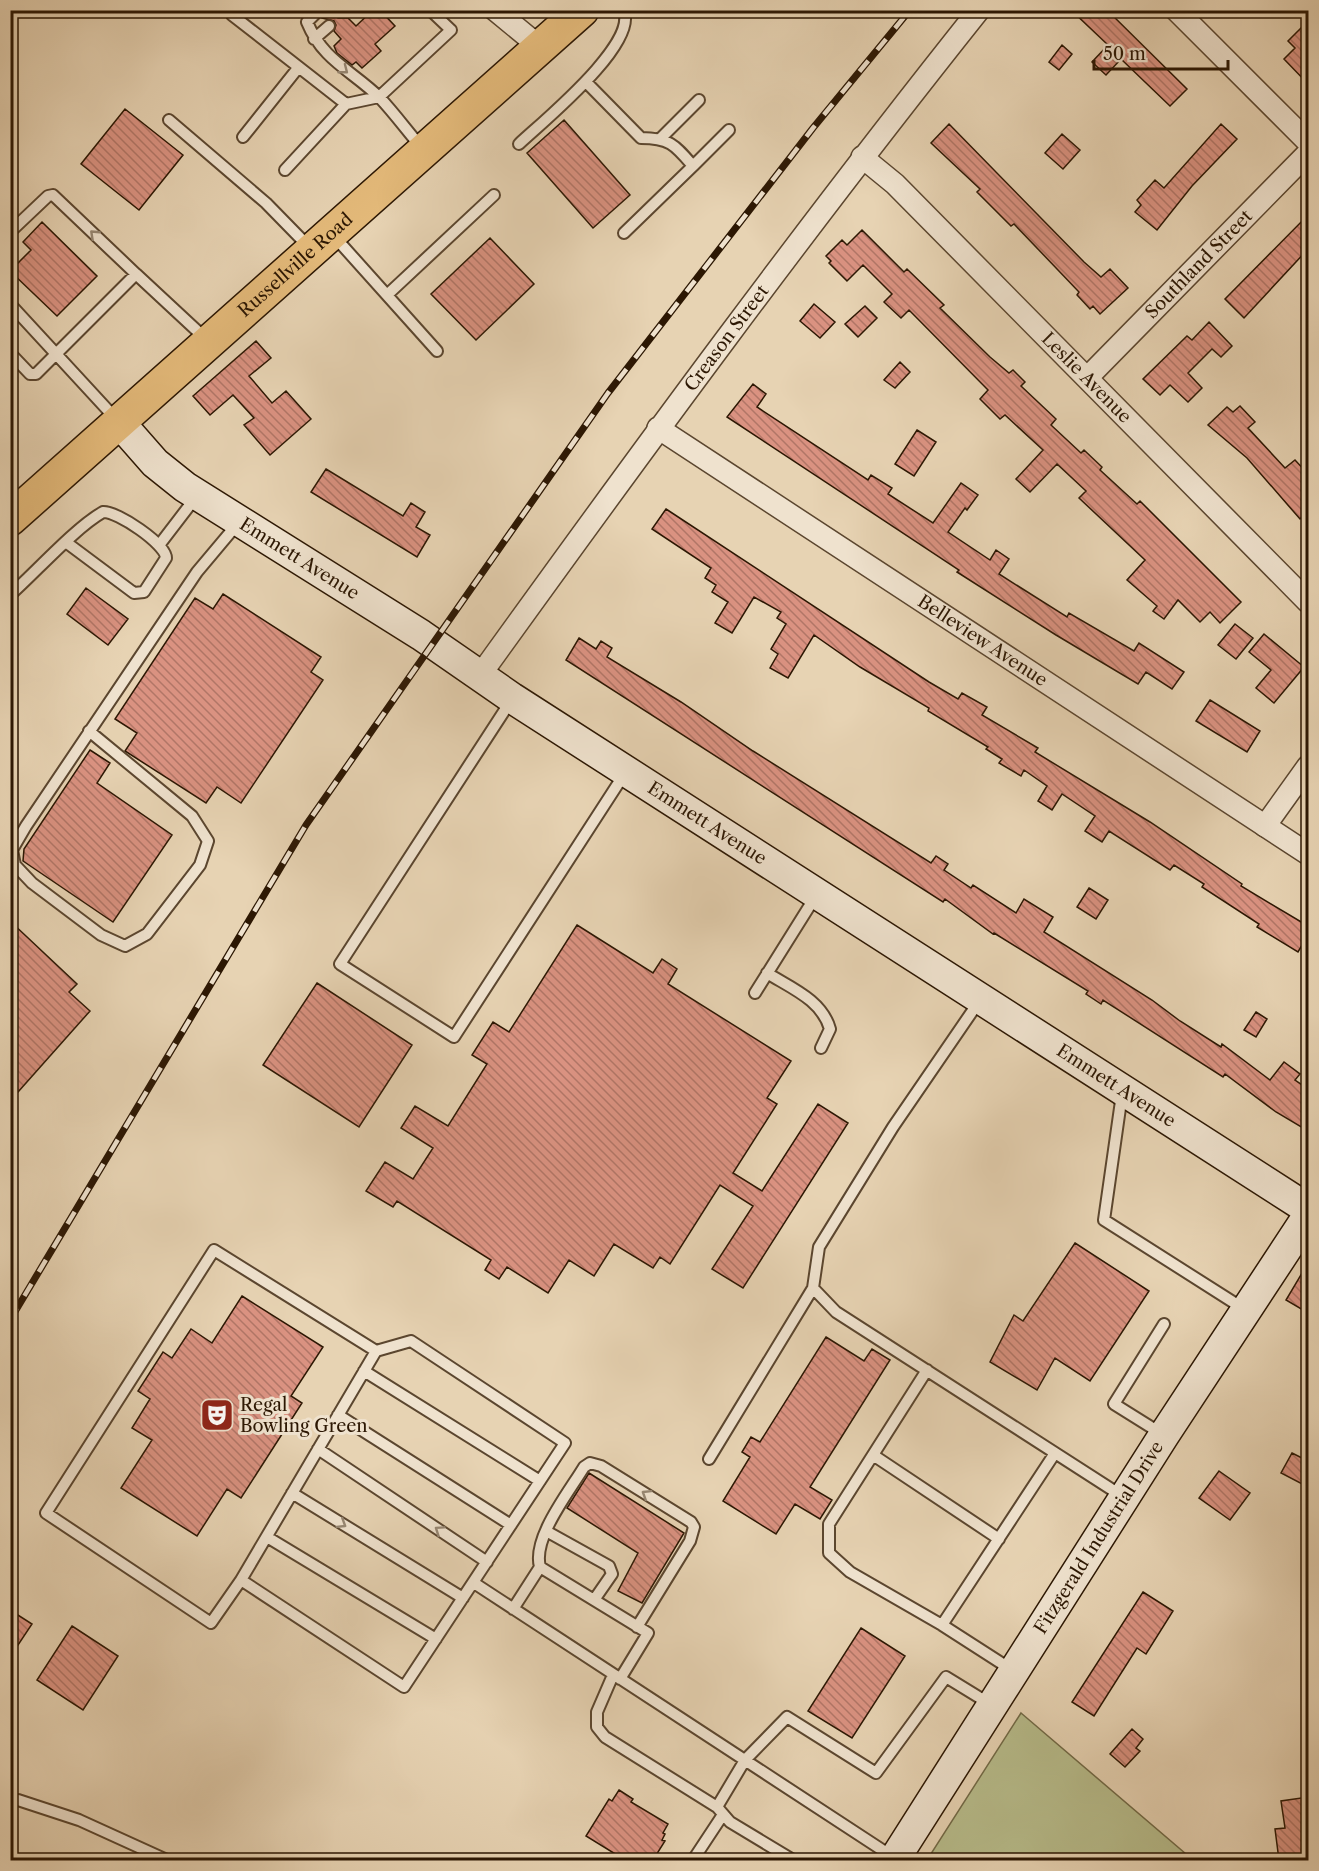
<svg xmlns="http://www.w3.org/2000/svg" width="1319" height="1871" viewBox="0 0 1319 1871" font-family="'Libre Caslon Text',serif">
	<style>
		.green { fill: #b7bc8b; stroke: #726a47; stroke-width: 1.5 }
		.building { fill: url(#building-back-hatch); stroke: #2c1703; stroke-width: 1.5 }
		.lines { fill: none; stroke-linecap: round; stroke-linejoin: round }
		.lane-casing { stroke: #5b462f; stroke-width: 14 }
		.street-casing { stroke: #5b462f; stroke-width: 24 }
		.secondary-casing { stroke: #2c1703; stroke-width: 33 }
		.primary-casing { stroke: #2c1703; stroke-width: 36 }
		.lane { stroke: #efe2ce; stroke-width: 10 }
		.street { stroke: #efe2ce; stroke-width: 21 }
		.secondary { stroke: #efe2ce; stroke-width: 30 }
		.primary { stroke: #e4ba7a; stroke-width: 33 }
		.rail-casing { stroke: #2c1703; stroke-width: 7 }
		.rail { stroke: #efe2ce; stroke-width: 4.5; stroke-dasharray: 14; stroke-linecap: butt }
		.oneway { stroke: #978773 }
		.labels { text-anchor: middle; stroke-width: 6; stroke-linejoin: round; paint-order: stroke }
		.street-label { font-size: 18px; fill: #2c1703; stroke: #efe2ce }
		.poi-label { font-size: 18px; fill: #2c1703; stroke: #efe2ce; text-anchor: start }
	</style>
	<defs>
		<pattern id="building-back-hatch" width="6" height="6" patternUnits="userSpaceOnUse" patternTransform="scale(1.5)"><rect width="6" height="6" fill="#da9281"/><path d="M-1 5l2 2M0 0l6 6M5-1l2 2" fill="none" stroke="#b17667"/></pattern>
	</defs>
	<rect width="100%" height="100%" fill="#e7d3b3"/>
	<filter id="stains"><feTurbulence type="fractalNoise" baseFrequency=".00333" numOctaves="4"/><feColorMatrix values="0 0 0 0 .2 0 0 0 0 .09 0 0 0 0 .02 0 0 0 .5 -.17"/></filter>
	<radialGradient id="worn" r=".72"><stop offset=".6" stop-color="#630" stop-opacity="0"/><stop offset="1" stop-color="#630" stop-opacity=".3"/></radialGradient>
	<path class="green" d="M 1021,1713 L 1193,1860 L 927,1860 Z"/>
	<path class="building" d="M 326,10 L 336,10 L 338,18 L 348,18 L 356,26 L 373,10 L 380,10 L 395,26 L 375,44 L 381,51 L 362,68 L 356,62 L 352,65 L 337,53 L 334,46 L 341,39 L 334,31 L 336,25 L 334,21 L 322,18 Z
		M 1071,10 L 1107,10 L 1187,89 L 1170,106 L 1121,59 L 1106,75 L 1092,62 L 1108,45 Z
		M 1308,21 L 1308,84 L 1284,59 L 1295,48 L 1288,41 Z
		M 1062,45 L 1072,54 L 1059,70 L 1049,62 Z
		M 125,109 L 183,155 L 139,210 L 81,164 Z
		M 564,120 L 630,195 L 593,228 L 527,153 Z
		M 949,124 L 1084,262 L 1101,277 L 1110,269 L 1128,288 L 1100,314 L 1093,306 L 1090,309 L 1077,295 L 1079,292 L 1014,224 L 1011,226 L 977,192 L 980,189 L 931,143 Z
		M 1221,124 L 1237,139 L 1192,186 L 1157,230 L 1135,212 L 1141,205 L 1137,200 L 1155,180 L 1164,188 Z
		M 1062,134 L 1080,150 L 1063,169 L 1045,153 Z
		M 1308,215 L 1308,249 L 1244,318 L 1225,299 Z
		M 42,222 L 97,276 L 57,316 L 10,271 L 31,250 L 23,242 Z
		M 862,230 L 904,272 L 907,269 L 944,305 L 940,308 L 990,357 L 1009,373 L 1013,370 L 1025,382 L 1021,386 L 1056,419 L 1051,425 L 1081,453 L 1084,450 L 1102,467 L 1100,470 L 1137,504 L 1140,501 L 1241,602 L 1220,623 L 1210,612 L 1200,622 L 1178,600 L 1164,619 L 1153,611 L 1157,606 L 1127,580 L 1145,560 L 1079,498 L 1086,491 L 1057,464 L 1030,492 L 1016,479 L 1043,450 L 1005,415 L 1000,419 L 980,399 L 988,390 L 909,310 L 901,318 L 884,302 L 892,294 L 863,265 L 847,281 L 829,263 L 831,261 L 826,256 L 842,240 L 847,245 Z
		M 490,238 L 534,284 L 476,340 L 431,294 Z
		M 814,304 L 835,322 L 820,338 L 800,321 Z
		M 865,306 L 877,318 L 858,337 L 845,324 Z
		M 1209,322 L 1232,346 L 1221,357 L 1212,349 L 1188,373 L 1202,388 L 1188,402 L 1170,385 L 1160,395 L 1143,379 L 1187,336 L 1192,340 Z
		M 256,341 L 271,358 L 249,376 L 272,403 L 286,391 L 311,419 L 270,455 L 244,425 L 254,418 L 233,395 L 210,415 L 193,396 Z
		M 900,362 L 910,372 L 895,388 L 884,380 Z
		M 753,384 L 766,394 L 757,407 L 868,480 L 871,475 L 892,488 L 888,494 L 933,523 L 961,483 L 978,495 L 967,510 L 965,508 L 948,532 L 990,560 L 996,550 L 1009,559 L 999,574 L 1067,617 L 1069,613 L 1134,651 L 1139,643 L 1184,672 L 1172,689 L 1146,672 L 1138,684 L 1056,635 L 957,572 L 959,570 L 727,417 Z
		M 1240,406 L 1255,422 L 1248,428 L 1285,468 L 1295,460 L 1308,474 L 1302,482 L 1308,490 L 1308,511 L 1300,519 L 1247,458 L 1208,425 L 1227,407 L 1233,412 Z
		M 917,430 L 936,442 L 914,476 L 895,464 Z
		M 326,469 L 403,516 L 411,503 L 425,512 L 416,527 L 430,535 L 417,557 L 311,492 Z
		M 666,509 L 929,682 L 958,699 L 962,693 L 987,707 L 982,715 L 1038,748 L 1035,752 L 1150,822 L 1242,884 L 1241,886 L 1308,926 L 1308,935 L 1298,952 L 1257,927 L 1259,924 L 1202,887 L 1204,884 L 1174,865 L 1170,870 L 1109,831 L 1102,842 L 1085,831 L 1095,816 L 1062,794 L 1052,810 L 1038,801 L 1047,786 L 1024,770 L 1021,776 L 999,763 L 1002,759 L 986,749 L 988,747 L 928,711 L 929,708 L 860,667 L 814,635 L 788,678 L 770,668 L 778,654 L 771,649 L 786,624 L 777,618 L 781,612 L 754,597 L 732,633 L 715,623 L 728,602 L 712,592 L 716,585 L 705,578 L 711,568 L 652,529 Z
		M 86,588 L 128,619 L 108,645 L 67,614 Z
		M 223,594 L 321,657 L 311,672 L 323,680 L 241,803 L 217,787 L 206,803 L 125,751 L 137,733 L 115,719 L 195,598 L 213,609 Z
		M 1235,624 L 1253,638 L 1236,659 L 1218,645 Z
		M 1264,634 L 1304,667 L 1274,703 L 1256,688 L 1271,670 L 1249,652 Z
		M 579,638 L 596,649 L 601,641 L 612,648 L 607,657 L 681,702 L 753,751 L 931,863 L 936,856 L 948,864 L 944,870 L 971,888 L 973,885 L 1016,913 L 1024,899 L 1053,917 L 1044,932 L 1152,1000 L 1180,1021 L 1221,1047 L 1222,1044 L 1270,1080 L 1284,1062 L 1300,1074 L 1295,1080 L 1308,1089 L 1308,1131 L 1276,1112 L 1225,1074 L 1223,1077 L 1103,1000 L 1101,1004 L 1086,994 L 1088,991 L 994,933 L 993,934 L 945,899 L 943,902 L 566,660 Z
		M 1210,700 L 1260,731 L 1247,752 L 1196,721 Z
		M 90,750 L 110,763 L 97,783 L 172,835 L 113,922 L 23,861 L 24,849 Z
		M 1089,888 L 1108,900 L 1096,919 L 1077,907 Z
		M 10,921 L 77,984 L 69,992 L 90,1011 L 10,1101 Z
		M 577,925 L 653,973 L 662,959 L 677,969 L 668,984 L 791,1061 L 767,1098 L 777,1104 L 733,1173 L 762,1191 L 818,1104 L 848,1123 L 743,1288 L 712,1269 L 753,1206 L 720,1185 L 670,1264 L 660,1257 L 653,1268 L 614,1244 L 594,1276 L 569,1260 L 548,1293 L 507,1267 L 499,1279 L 485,1270 L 491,1260 L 397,1201 L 393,1207 L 366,1191 L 385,1162 L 413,1179 L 433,1148 L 401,1128 L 415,1106 L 448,1126 L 487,1064 L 472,1055 L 493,1022 L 509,1032 Z
		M 317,983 L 412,1045 L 359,1127 L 263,1065 Z
		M 1256,1012 L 1267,1019 L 1256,1037 L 1244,1030 Z
		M 1075,1243 L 1149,1291 L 1090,1381 L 1055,1358 L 1037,1390 L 990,1362 L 1014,1315 L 1023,1321 Z
		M 1308,1263 L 1308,1313 L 1286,1300 Z
		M 242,1296 L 323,1347 L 291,1396 L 302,1403 L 241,1498 L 227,1489 L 197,1536 L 121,1488 L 152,1440 L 132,1428 L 150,1399 L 138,1391 L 163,1352 L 172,1358 L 191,1329 L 212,1343 Z
		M 826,1337 L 864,1361 L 872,1349 L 890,1360 L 810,1487 L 832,1500 L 820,1519 L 795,1504 L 776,1534 L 723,1501 L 750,1457 L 742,1452 L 751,1437 L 760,1442 Z
		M 1292,1453 L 1308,1461 L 1308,1487 L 1281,1473 Z
		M 1219,1471 L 1250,1493 L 1230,1520 L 1199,1498 Z
		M 589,1473 L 684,1533 L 642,1603 L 618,1591 L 638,1553 L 567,1508 Z
		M 1143,1592 L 1173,1611 L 1146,1654 L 1137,1648 L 1094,1716 L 1072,1702 Z
		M 10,1610 L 32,1624 L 10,1657 Z
		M 72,1626 L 118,1656 L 83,1710 L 37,1680 Z
		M 861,1628 L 905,1656 L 852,1738 L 808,1711 Z
		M 1132,1729 L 1143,1739 L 1136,1748 L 1140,1751 L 1125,1767 L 1110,1754 Z
		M 619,1790 L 633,1799 L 631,1802 L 668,1824 L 663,1833 L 665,1834 L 662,1840 L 665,1841 L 653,1860 L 625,1860 L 586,1836 L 609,1799 L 612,1801 Z
		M 1308,1797 L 1308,1860 L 1279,1860 L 1275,1829 L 1285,1828 L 1281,1801 Z"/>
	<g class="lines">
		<g class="lane-casing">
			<path id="lane" d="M 235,10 L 232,15 L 346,104 L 285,170
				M 319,10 L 307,22 C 323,61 353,71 380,98 C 395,114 408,132 422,148
				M 343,12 L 345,10
				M 314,39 L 329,26
				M 586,82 L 641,138 C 670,138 675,145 693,166 L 624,233
				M 346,104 L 379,97 L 451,30 L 430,10
				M 169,120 L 266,203 L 309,247
				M 243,137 L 298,68
				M 661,138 L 699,100
				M 519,144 C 540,124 641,42 623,10
				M 693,166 L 729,130
				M 10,232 L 48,196 L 53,195 L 136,274
				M 333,235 L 437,351
				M 387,295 L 494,195
				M 10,304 L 116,419
				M 10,353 L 30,374 L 36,374 L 136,274 L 207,340
				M 160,544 L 196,497
				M 10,595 C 36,572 75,528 103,512 C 117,511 166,544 166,558 L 144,592 L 134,593 L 67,543
				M 512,699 L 340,964 L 454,1037 L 625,773
				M 89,731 L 192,816 L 208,841 L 200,865 L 147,934 L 125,946 L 101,935 L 32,883 L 15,865 L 12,850 L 26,826 L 197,572 L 239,522
				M 767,973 C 791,988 822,1000 830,1029 L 821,1048
				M 755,993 L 817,894
				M 980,1000 L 893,1127 L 819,1247 L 813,1288 L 836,1312 L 1122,1496
				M 1122,1094 L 1104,1220 L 1244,1309
				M 214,1250 L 376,1351 L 411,1341 L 565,1443 L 404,1687 L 241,1580 L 211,1623 L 46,1513 Z
				M 927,1370 L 829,1524 L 829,1553 L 850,1572 L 942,1625 L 1012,1670
				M 364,1371 L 540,1481
				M 338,1415 L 511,1525
				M 1162,1434 L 1114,1404 L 1164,1324
				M 318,1449 L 487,1562
				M 873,1455 L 999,1539
				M 709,1459 L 813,1288
				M 292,1493 L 463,1598
				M 546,1531 L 609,1566 L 612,1574 L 594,1600
				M 267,1537 L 436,1639
				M 540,1567 C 532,1538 569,1492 584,1467 L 590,1463 L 601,1466 L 691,1522 L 694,1527 L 690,1541 L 637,1627
				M 241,1580 L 376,1351
				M 474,1583 L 893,1857
				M 513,1609 L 540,1567 L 648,1633 L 620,1679
				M 942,1625 L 1055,1453
				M 613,1675 L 597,1712 L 597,1727 L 605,1737 L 717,1807
				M 18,1800 L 79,1820 L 167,1860
				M 693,1860 L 722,1816
				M 793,1860 L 730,1822 L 717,1807 L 745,1760 L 787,1717 L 876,1773 L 946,1677 L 990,1704"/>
		</g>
		<g class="street-casing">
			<g id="street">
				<path d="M 495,10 L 540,47"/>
				<path d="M 1176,10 L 1308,142"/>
				<path id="s1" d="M 862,157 L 895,184 L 1308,602"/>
				<path id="s2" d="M 1088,377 L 1308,153"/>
				<path id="s3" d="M 658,428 L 1308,854"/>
				<path id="s4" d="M 481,674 C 643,449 806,227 979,10"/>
				<path d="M 1265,826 L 1308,766"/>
			</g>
		</g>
		<g class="secondary-casing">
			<g id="secondary">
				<path id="s5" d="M 119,422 L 155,463 L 185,487 L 421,635 L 512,698 L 1308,1209"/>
				<path id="s6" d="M 894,1860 L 1164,1435 L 1308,1216"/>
			</g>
		</g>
		<g class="primary-casing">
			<g id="primary">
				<path id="s7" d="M 10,519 L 582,10"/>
			</g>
		</g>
		<use href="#lane" class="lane"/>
		<use href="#street" class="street"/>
		<use href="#secondary" class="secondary"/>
		<use href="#primary" class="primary"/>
		<g class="rail-casing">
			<path id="rail" d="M 10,1320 L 306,825 L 608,393 L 813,128 L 910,10"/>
		</g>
		<use href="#rail" class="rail"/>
	</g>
	<defs><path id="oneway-chevron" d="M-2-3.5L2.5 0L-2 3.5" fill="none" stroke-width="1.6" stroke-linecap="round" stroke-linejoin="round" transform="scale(1.5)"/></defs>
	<g class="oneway">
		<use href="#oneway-chevron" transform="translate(344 70) rotate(38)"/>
		<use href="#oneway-chevron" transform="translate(94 234) rotate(-137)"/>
		<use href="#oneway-chevron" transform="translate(646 1494) rotate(-148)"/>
		<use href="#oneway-chevron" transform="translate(342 1524) rotate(32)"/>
		<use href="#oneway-chevron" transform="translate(439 1530) rotate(-146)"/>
	</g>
	<defs>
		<g id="theatre-square" transform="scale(1.725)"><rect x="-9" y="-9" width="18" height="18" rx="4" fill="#8f2418" stroke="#efe2ce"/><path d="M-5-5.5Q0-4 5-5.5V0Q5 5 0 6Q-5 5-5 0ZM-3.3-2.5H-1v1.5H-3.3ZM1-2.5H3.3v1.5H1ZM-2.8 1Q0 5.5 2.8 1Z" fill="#fff"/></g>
	</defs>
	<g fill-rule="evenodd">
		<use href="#theatre-square" x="217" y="1415"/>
	</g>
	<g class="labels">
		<g class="street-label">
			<text dy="6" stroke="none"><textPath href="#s7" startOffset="382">Russellville Road</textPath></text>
			<text dy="6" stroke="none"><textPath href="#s2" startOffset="158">Southland Street</textPath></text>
			<text dy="6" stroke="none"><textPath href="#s4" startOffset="416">Creason Street</textPath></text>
			<text dy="6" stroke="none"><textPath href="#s1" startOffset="315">Leslie Avenue</textPath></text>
			<text dy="6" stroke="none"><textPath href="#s5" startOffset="228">Emmett Avenue</textPath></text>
			<text dy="6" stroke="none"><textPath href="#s3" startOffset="388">Belleview Avenue</textPath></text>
			<text dy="6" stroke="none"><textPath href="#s5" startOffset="714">Emmett Avenue</textPath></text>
			<text dy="6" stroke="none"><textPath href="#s5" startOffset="1200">Emmett Avenue</textPath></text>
			<text dy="6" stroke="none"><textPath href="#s6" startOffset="382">Fitzgerald Industrial Drive</textPath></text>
		</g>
		<g class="poi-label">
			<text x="240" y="1411">Regal<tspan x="240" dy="21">Bowling Green</tspan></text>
		</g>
	</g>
	<rect width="1319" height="1871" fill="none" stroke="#e7d3b3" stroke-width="36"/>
	<rect x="12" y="12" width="1295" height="1847" fill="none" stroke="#2c1703" stroke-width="3"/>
	<rect x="18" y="18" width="1283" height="1835" fill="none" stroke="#2c1703" stroke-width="1.5"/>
	<path d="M1094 60v9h134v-9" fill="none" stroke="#2c1703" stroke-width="3"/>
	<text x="1103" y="60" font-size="18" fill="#2c1703" stroke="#efe2ce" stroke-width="4.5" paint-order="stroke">50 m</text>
	<rect width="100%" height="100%" filter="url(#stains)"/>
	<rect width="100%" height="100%" fill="url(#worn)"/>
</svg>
